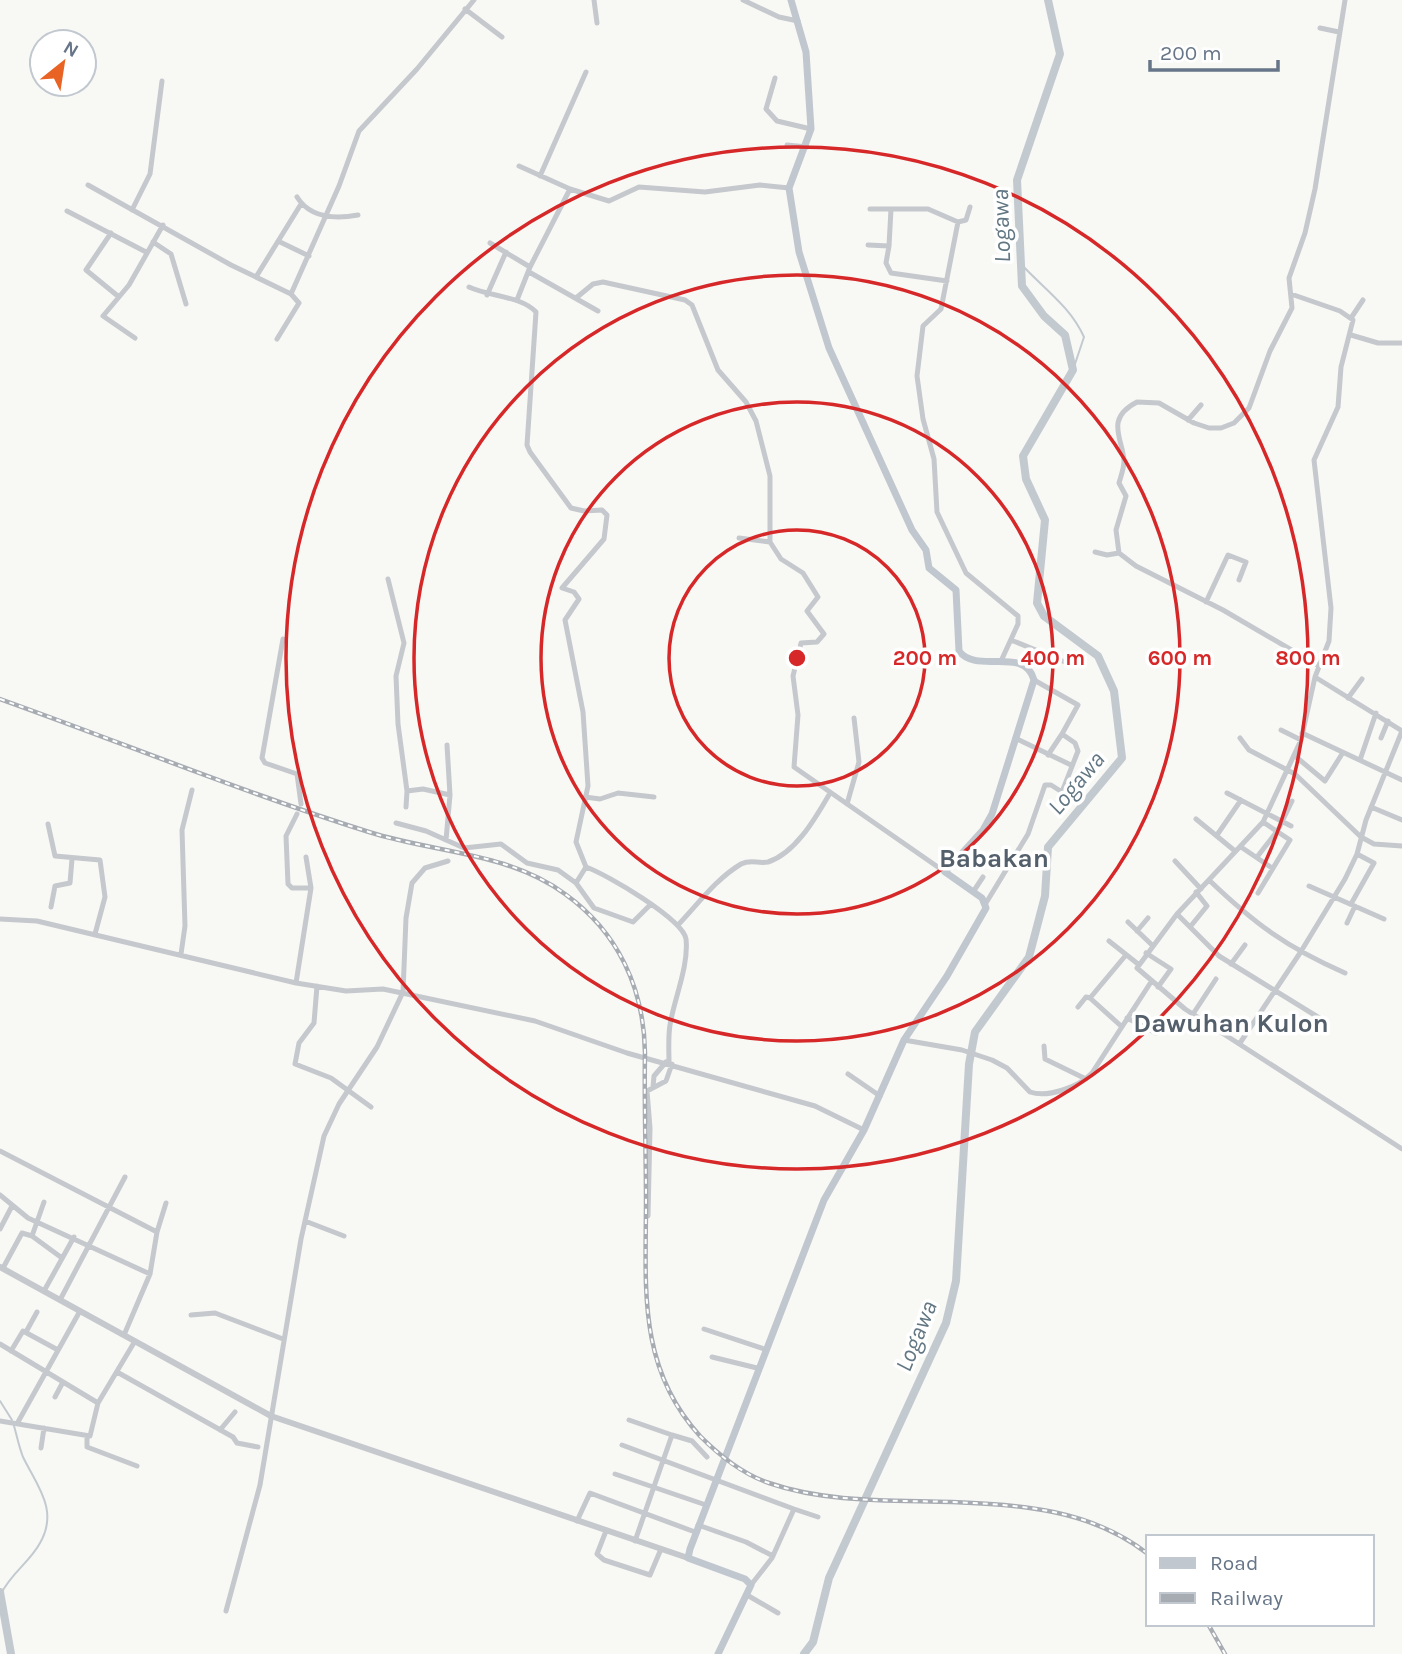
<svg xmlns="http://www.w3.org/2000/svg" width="1402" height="1654" viewBox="0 0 1402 1654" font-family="Karla,sans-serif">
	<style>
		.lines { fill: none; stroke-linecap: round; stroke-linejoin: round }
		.stream { stroke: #c2cad0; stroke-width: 2 }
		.river { stroke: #c2cad0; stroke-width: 8 }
		.minor { stroke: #c5c8cc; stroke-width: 5 }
		.tertiary { stroke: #c5c8cc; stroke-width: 6 }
		.secondary { stroke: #c0c7ce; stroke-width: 7 }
		.rail-casing { stroke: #a7acb3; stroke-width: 4.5 }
		.rail { stroke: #fff; stroke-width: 2; stroke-dasharray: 5; stroke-linecap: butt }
		.ring { fill: none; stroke: #d62828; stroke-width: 3.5 }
		.labels { text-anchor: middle; stroke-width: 7; stroke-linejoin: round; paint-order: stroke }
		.water-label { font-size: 24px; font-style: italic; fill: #627783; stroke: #fff }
		.quarter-label { font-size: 26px; font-weight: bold; fill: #545f6c; stroke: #fff }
		.centre { fill: #d62828; stroke: #fff; stroke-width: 3.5 }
		.ring-label { font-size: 21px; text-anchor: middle; font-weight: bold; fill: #d62828; stroke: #fff; stroke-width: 7; stroke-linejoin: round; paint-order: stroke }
	</style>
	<rect width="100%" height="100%" fill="#f8f8f5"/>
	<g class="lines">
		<path class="stream" d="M 1021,264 C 1044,289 1070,306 1084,337 L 1073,370
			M 0,1401 L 12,1420
			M 1,1594 C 10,1574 30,1562 40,1543 C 59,1510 37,1486 23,1457 C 19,1447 17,1436 14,1426"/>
		<path class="river" d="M 0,1592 L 11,1654
			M 804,1654 L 813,1642 L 829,1578 L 946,1323 L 956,1281 L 969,1064 L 975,1032 L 1029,957 L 1045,896 L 1048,847 L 1122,758 L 1114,691 L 1098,656 L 1044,616 L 1037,603 L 1045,520 L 1026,479 L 1023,456 L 1073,370 L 1065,335 L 1044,316 L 1022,286 L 1017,180 L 1060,54 L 1048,0"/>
		<path class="minor" d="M 594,0 L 597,23
			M 743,0 L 779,17 L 798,21
			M 465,9 L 502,37
			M 1320,28 L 1339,32
			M 775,78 L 766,109 L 777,121 L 811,129
			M 787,145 L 807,147
			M 519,166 L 570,189 L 609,201 L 639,187 L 705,192 L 760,185 L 789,188
			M 540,176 L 586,72
			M 88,185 L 231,265 L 291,294 L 339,186 L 359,131 L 417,69 L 474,0
			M 297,197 C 310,218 336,219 358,215
			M 970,207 L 966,220 L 958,222 L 941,309 L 923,326 L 917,376 L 923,419 L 934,459 L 937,512 L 966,573 L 1018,616 L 1018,624 L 1001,661
			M 870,209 L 928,209 L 958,222
			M 132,210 L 150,174 L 162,81
			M 67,211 L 146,252
			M 111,233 L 86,270 L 119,297
			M 278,241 L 309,256
			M 153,242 L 171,254 L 186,304
			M 490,243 L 530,267
			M 868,245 L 889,246 L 891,209
			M 889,246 L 886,263 L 891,273 L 947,281
			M 529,272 L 598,311
			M 256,277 L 301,204
			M 1291,294 L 1340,311 L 1353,320 L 1341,367 L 1338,407 L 1314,460 L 1331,608 L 1329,641 L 1315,677 L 1301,740 L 1263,822 L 1177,914 L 1137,968 L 1185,1009 L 1402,1149
			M 487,295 L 506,252
			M 576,298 L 593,284 L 603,282 L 685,300 L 692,305 L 718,370 L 746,402 L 756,421 L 770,476 L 770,542 L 781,559 L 803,573 L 818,597 L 807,611 L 824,634 L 817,642 L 801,643 L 793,676 L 798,715 L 794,767 L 945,872
			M 517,300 L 530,267 L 570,189
			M 1351,318 L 1363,300
			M 1351,335 L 1378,343 L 1402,343
			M 135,338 L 103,316 L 129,285 L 163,225
			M 277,339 L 299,303 L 291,294
			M 1188,420 L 1201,405
			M 739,538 L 770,542
			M 1095,552 L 1107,555 L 1119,553
			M 388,579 L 404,643 L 396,676 L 398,724 L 407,791 L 423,789 L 450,795
			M 1206,602 L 1228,555 L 1246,562 L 1239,580
			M 283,639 L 262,758 L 265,763 L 297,774 L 301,804
			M 1011,640 L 1065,662
			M 1319,666 L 1223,610 L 1136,566 L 1119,553 L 1116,530 L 1126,496 L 1119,483 C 1121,476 1124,468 1124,461 C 1123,439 1104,419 1137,402 L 1159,403 L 1194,423 L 1209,428 L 1221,428 L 1234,423 L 1249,408 L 1270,351 L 1292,308 L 1289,278 L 1305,233 L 1315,189 L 1345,0
			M 1348,698 L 1362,679
			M 1281,730 L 1301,740
			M 1302,733 L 1402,780
			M 1015,738 L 1071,765
			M 1240,738 L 1249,750 L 1295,774 L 1361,837 L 1374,844 L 1402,846
			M 1381,738 L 1388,721
			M 1048,755 L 1062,734
			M 1295,756 L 1325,781 L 1342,754
			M 1360,760 L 1376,713
			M 1227,793 L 1291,826
			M 585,797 L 600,799 L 618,793 L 654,797
			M 847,804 L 859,762 L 854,718
			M 406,807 L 407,791
			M 1371,807 L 1402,820
			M 297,814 L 286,836 L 288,884 L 292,888 L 311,888
			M 1196,819 L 1235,851
			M 396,823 L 426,831 L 464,848 L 501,844 L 527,863 L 558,870 L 576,883 L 586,867 L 576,842 L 588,786 L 583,712 L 565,620 L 579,599 L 574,592 L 562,588 L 604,539 L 607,515 L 602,510 L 584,511 L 571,508 L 530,452 L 527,445 L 536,312 C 521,296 491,297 469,287
			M 48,824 L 55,856 L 100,860 L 105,897 L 95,934
			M 1217,835 L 1241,800
			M 446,840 L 450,795 L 447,745
			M 1241,847 L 1272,868
			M 1257,857 L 1278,830 L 1292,801
			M 1175,861 L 1201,889
			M 586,867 C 606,874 683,919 686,939 C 689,966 674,999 670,1025 C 668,1037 669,1050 669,1063
			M 1209,880 C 1255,924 1286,947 1345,973
			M 576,883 L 594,908 L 633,922 L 650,905
			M 1309,886 L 1384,919
			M 973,892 L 983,877
			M 1258,893 L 1290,840 L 1263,822
			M 986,903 L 1028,834 L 1045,785 L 1051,785 L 1062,792 L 1078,751 L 1075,743 L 1062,734 L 1078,705 L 1034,680
			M 1351,904 L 1374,863 L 1357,854
			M 51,907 L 55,886 L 70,883 L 72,859
			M 1177,914 L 1219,956 L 1321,1019
			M 0,919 L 37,921 L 296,983 L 346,991 L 383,989 L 535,1021 L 627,1053 L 815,1106 L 864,1130
			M 1128,922 L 1152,945
			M 1347,923 L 1355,906
			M 678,925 C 698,904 716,879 741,864 C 751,859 758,864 768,862 C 796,853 816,817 830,793
			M 1190,927 L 1207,906 L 1196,892
			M 1137,931 L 1148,918
			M 1109,941 L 1138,964
			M 1146,953 L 1171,969 L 1158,987
			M 181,954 L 185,926 L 182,830 L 192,790
			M 1231,964 L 1245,945
			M 296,983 L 311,888 L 306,857
			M 317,986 L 314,1023 L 299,1043 L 295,1064 L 331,1078 L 371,1107
			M 1078,1007 L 1086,997 L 1090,998
			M 1193,1014 L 1216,979
			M 1127,1018 L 1156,1033
			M 1121,1026 L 1090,998 L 1126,955
			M 904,1040 L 962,1050 L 992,1060 L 1007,1068 L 1030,1092 C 1048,1098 1079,1087 1092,1073 L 1151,982
			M 1240,1043 L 1300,953 L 1345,879 L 1357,854 L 1366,820 L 1402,731 L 1315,677
			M 1044,1046 L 1045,1059 L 1086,1079
			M 848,1074 L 880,1096
			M 653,1087 L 654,1076 L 666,1062
			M 0,1151 L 157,1232 L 150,1274 L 124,1335
			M 0,1195 L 28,1218 L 150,1274
			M 44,1202 L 32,1236 L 62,1258
			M 648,1216 L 650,1128 L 647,1091 L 666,1081 L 672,1064
			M 305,1221 L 344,1236
			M 0,1229 L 12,1206
			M 157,1232 L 166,1203
			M 3,1268 L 22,1233 L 32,1236
			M 44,1291 L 74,1237
			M 60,1300 L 125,1177
			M 191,1315 L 215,1313 L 283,1339
			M 704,1329 L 764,1349
			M 26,1332 L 37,1312
			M 0,1344 L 98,1403
			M 11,1351 L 23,1331 L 58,1350
			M 712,1357 L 757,1368
			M 117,1372 L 233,1437 L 237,1443 L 258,1447
			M 55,1397 L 63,1382
			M 629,1420 L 672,1435 L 635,1541
			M 0,1421 L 90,1436 L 98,1403 L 135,1341
			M 18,1422 L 80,1311
			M 220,1430 L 235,1412
			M 672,1435 L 692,1441 L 707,1457
			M 87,1437 L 87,1447 L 137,1466
			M 622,1445 L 794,1509 L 772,1558 L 751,1585
			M 41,1448 L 44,1428
			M 615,1474 L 706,1505
			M 794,1509 L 818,1517
			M 577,1521 L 590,1493 L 695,1532
			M 698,1525 L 746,1542 L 773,1556
			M 606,1531 L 597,1554 L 604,1560 L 650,1575 L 661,1549
			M 747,1595 L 778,1613
			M 226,1611 L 260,1485 L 301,1239 L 324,1136 L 339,1104 L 377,1047 L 403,992 L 406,918 L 412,883 L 425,868 L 448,861"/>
		<path class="tertiary" d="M 0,1267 L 271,1416 L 688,1558"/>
		<path class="secondary" d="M 718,1654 L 751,1585 L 745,1579 L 688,1558 L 690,1549 L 824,1200 L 864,1130 L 904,1040 L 947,976 L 986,908 L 982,898 L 945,872 L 983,830 L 992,814 L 1034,680 C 1024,645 977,675 959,651 L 956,590 L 929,568 L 926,550 L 912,530 L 829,348 L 799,252 L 789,188 L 811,129 L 806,52 L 791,0"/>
		<g class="rail-casing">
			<path id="rail" d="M 0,699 C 123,743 245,793 369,832 C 435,853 508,852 565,894 C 618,932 644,988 645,1053 C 644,1102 646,1152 646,1201 C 646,1287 637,1367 700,1436 C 720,1456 742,1474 769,1483 C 827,1503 892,1500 952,1502 C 1022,1505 1090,1509 1148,1554
				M 1208,1624 L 1225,1654"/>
		</g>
		<use href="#rail" class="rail"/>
	</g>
	<g class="ring">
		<circle cx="797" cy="658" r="128"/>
		<circle cx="797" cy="658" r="256"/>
		<circle cx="797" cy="658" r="383"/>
		<circle cx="797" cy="658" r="511"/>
	</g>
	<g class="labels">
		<g class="water-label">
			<text transform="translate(1001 226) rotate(-92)" y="8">Logawa</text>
			<text transform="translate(1076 783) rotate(-50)" y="8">Logawa</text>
			<text transform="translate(916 1336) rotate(-68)" y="8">Logawa</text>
		</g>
		<g class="quarter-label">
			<text x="994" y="867">Babakan</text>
			<text x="1231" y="1032">Dawuhan Kulon</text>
		</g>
	</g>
	<circle cx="797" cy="658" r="10" class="centre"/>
	<g class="ring-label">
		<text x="925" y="665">200 m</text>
		<text x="1053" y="665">400 m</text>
		<text x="1180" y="665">600 m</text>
		<text x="1308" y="665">800 m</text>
	</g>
	<rect x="1146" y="1535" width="228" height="91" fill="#ffffff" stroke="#c2c8cf" stroke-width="2"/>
	<rect x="1160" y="1558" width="35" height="10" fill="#c0c7ce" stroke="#c2c8cf" stroke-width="2"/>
	<text x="1210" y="1570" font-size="21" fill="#667587">Road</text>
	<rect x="1160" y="1593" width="35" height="10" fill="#a7acb3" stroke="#c2c8cf" stroke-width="2"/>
	<text x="1210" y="1605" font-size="21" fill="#667587">Railway</text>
	<g transform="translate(63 63) rotate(30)"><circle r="33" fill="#ffffff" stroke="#c2c8cf" stroke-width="2"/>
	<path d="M0-5L12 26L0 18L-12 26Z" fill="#e96424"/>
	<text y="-10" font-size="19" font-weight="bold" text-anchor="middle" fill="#667587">N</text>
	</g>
	<path d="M1150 60v10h128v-10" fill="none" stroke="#667587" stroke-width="3.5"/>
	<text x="1160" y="60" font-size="21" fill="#667587" stroke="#ffffff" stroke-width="5" paint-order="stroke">200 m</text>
</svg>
